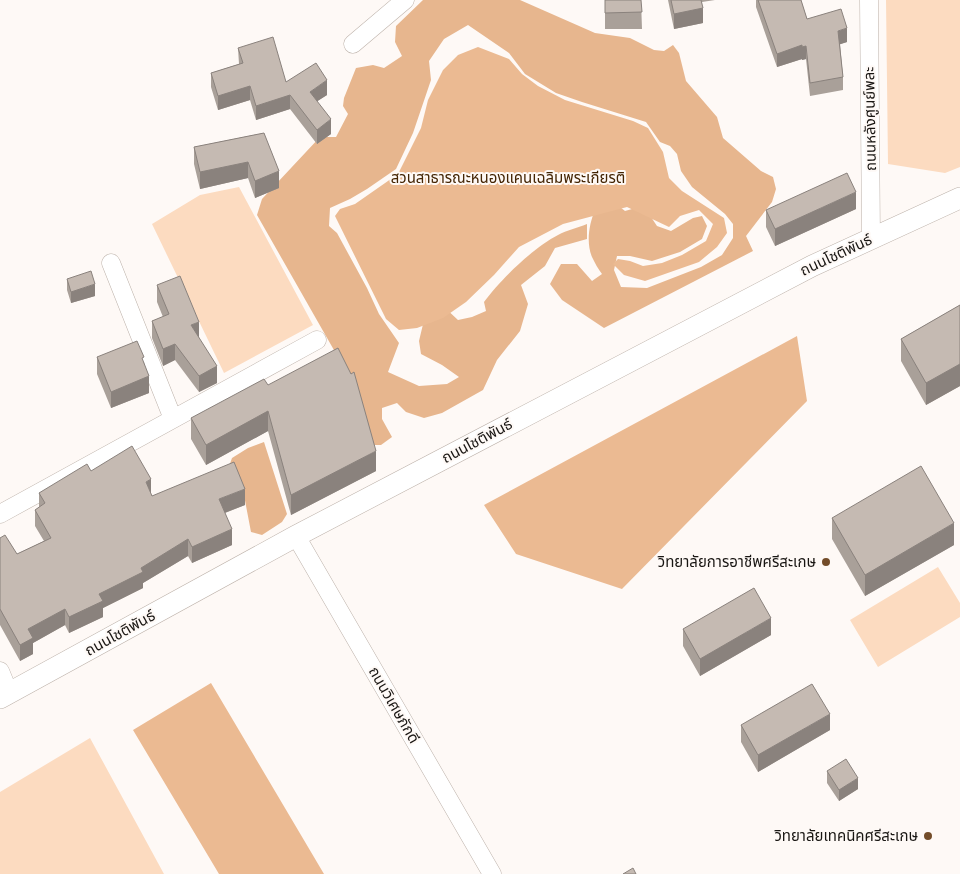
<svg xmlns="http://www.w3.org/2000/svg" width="960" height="874" viewBox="0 0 960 874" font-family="Commissioner,'Noto Sans Thai',sans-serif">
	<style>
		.green { fill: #fcdbc0 }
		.forest { fill: #e7b68e }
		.water { fill: #ebba92 }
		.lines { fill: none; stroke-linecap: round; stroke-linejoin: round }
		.minor-casing { stroke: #bdb2aa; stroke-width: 19 }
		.tertiary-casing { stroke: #bdb2aa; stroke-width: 22 }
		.minor { stroke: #fff; stroke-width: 18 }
		.tertiary { stroke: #fff; stroke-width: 21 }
		.wall { fill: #a9a099 }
		.shaded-wall { fill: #8a827d }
		.building { fill: #c5bab2; stroke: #8a827d }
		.poi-dot { fill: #734c29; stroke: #fef9f6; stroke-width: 2 }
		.labels { text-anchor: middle; stroke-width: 4; stroke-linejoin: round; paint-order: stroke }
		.street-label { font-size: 15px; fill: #191613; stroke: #fef9f6 }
		.park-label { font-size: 15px; fill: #442504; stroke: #fef9f6 }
		.poi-label { font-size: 15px; fill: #191613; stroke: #fef9f6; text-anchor: end }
	</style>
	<rect width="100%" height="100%" fill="#fef9f6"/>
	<path class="green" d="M 886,0 L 960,0 L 960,167 L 945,173 L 888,164 Z
		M 239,187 L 313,325 L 224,373 L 152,224 L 200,195 Z
		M 938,567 L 960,603 L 960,617 L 878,667 L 850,620 Z
		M 90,738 L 164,874 L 0,874 L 0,792 Z"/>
	<path class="forest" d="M 423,0 L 520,0 L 595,33 L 630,38 L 654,50 L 664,51 L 673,45 L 679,53 L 686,81 L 717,117 L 723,138 L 761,171 L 773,177 L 776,189 L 772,202 L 746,236 L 753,251 L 604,328 L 562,300 L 550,284 L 561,264 L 577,264 L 592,281 L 602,274 C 598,269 595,263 592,257 C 586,243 589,224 595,210 L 615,203 L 625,211 L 639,207 L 649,214 L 657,226 L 671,231 L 693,218 L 702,216 L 707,226 L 702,239 L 680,252 L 652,261 L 630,256 L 617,256 L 614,270 L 621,287 L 647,288 L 701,267 L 722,255 L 733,238 L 733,224 L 725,214 L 692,187 L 681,171 L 677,154 L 670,146 L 660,142 L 646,122 L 582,102 L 556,93 L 525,74 L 509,53 L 468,25 L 444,39 L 429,61 L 431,80 L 413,133 L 396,169 L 367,189 L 350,199 L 330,208 L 329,226 L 337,233 L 367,288 L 379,314 L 399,343 L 388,372 L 419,386 L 447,384 L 459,377 L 442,365 L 421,354 L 419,341 L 424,320 L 443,306 L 458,320 L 472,317 L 486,311 L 484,302 C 500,280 533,248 558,235 C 567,230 577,228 587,224 L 587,239 L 555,248 L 545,266 L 521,285 L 528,304 L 520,331 L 497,360 L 483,390 L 442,413 L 424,418 L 406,412 L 397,403 L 382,408 L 382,419 L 392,437 L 381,445 L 371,445 L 355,387 L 257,215 L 262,199 L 320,137 L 336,137 L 348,114 L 343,106 L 344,98 L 356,68 L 373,65 L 384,68 L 402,56 L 395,42 L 396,26 Z
		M 264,442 L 287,514 L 282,522 L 262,535 L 251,532 L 243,490 L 226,475 L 232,458 L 248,448 Z"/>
	<path class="water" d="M 478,47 L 509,59 L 522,74 L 538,86 L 565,100 L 633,121 L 648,128 L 663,152 L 669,178 L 682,191 L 724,218 L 727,233 L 717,247 L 699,262 L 645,281 L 624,275 L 613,264 L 618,259 L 630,261 L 643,266 L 662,263 L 682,255 L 706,241 L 713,224 L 699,210 L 680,216 L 669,227 L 627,207 L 563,224 L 519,247 L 494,275 L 466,302 L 443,318 L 417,328 L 399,330 L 386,319 L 335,216 L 340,209 L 355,204 L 398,174 L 421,128 L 428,100 L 443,70 L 458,55 Z
		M 797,336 L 807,401 L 622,589 L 516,554 L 484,505 Z
		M 211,683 L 324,874 L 219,874 L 133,730 Z"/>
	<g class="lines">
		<g class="minor-casing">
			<path id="minor" d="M 869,0 L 871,238
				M 353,44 L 405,0
				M 111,263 L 173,419
				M 0,514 L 317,340
				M 296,536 L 492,874
				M 0,671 L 9,693"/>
		</g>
		<g class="tertiary-casing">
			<path id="tertiary" d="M 0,698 L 296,536 L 812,266 L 960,198"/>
		</g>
		<use href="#minor" class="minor"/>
		<use href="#tertiary" class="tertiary"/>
	</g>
	<path class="wall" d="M 605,0 L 641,0 L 642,29 L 605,29 Z
		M 668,0 L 715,0 L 702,2 L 703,23 L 674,29 Z
		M 756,0 L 801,0 L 807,19 L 847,42 L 840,44 L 843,77 L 843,90 L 810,96 L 806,59 L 802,60 L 802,59 L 777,67 L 756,7 Z
		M 238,48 L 286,82 L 327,95 L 317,101 L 331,134 L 317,144 L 290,109 L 256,120 L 250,100 L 218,110 L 211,87 L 211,73 L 239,64 Z
		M 264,133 L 279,188 L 255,198 L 248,178 L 200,189 L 194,164 L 194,147 Z
		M 856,209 L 775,246 L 766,227 L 766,210 Z
		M 67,279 L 95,296 L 71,303 L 67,290 Z
		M 157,285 L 199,338 L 217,383 L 199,392 L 175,360 L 163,366 L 152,338 L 152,321 L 163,317 L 157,302 Z
		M 960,305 L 960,386 L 926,405 L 901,361 L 901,339 Z
		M 97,357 L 144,362 L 149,393 L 111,408 L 97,374 Z
		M 268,385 L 376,471 L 291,515 L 268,431 L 206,465 L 191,439 L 191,418 Z
		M 91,471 L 151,494 L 152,496 L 245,505 L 225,513 L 232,545 L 192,563 L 188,556 L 143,583 L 143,588 L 103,608 L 103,617 L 69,633 L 65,625 L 33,643 L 33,654 L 20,661 L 0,625 L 0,538 L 17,554 L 44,541 L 35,526 L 35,510 L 39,507 L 39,493 Z
		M 832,518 L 954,545 L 865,596 L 832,539 Z
		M 683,629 L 771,635 L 700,676 L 683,646 Z
		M 741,725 L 830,730 L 758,772 L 741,742 Z
		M 827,771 L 858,789 L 839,801 L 827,783 Z"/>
	<path class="shaded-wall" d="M 703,8 L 703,23 L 674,29 L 674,14 Z
		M 847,28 L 847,42 L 838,45 L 838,31 Z
		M 802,45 L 802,59 L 777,67 L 777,54 Z
		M 806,46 L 806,59 L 802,60 L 802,47 Z
		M 327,80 L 327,95 L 310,106 L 310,92 Z
		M 250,86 L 250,100 L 218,110 L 218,96 Z
		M 290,95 L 290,109 L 256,120 L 256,106 Z
		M 331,119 L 331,134 L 317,144 L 317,130 Z
		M 248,162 L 248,178 L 200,189 L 200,172 Z
		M 279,171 L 279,188 L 255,198 L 255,181 Z
		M 856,192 L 856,209 L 775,246 L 775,229 Z
		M 95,284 L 95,296 L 71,303 L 71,292 Z
		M 199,322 L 199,339 L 191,325 Z
		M 175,344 L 175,360 L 163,366 L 163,349 Z
		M 960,364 L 960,386 L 926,405 L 926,383 Z
		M 217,366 L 217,383 L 199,392 L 199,376 Z
		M 149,376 L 149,393 L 111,408 L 111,392 Z
		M 268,411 L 268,431 L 206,465 L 206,445 Z
		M 376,451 L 376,471 L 291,515 L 291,495 Z
		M 151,479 L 151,495 L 146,482 Z
		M 245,489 L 245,505 L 219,515 L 219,499 Z
		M 954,523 L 954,545 L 865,596 L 865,575 Z
		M 232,529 L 232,545 L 192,563 L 192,547 Z
		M 188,539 L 188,556 L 143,583 L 143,588 L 103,608 L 103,617 L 69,633 L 69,617 L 99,594 Z
		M 65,609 L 65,625 L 33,643 L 33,654 L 20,661 L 20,645 L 28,629 Z
		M 771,618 L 771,635 L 700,676 L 700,659 Z
		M 830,714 L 830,730 L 758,772 L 758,755 Z
		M 858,778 L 858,789 L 839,801 L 839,790 Z"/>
	<path class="building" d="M 605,0 L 641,0 L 642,12 L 605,13 Z
		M 671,0 L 701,0 L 703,8 L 674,14 Z
		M 758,0 L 801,0 L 807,19 L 841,9 L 847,28 L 838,31 L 843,77 L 810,83 L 806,46 L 802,47 L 802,45 L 777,54 Z
		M 273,37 L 286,82 L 316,63 L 327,80 L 310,92 L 331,119 L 317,130 L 290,95 L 256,106 L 250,86 L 218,96 L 211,73 L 243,63 L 238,48 Z
		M 264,133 L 279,171 L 255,181 L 248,162 L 200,172 L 194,147 Z
		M 847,173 L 856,192 L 775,229 L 766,210 Z
		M 91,271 L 95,284 L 71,292 L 67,279 Z
		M 180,276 L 199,322 L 191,325 L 217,366 L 199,376 L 175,344 L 163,349 L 152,321 L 169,314 L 157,285 Z
		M 960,305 L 960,364 L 926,383 L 901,339 Z
		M 137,341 L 144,357 L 142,358 L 149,376 L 111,392 L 97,357 Z
		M 338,348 L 351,374 L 354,372 L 376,451 L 291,495 L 268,411 L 206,445 L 191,418 L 264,379 L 268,385 Z
		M 132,446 L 151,479 L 146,482 L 152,496 L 234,462 L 245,489 L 219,499 L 232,529 L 192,547 L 188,539 L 141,568 L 143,572 L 99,594 L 103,601 L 69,617 L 65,609 L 28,629 L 33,638 L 20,645 L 0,609 L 0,538 L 5,535 L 17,554 L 51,538 L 35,510 L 45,503 L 39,493 L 87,464 L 91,471 Z
		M 921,466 L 954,523 L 865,575 L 832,518 Z
		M 754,588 L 771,618 L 700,659 L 683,629 Z
		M 812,684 L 830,714 L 758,755 L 741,725 Z
		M 846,759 L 858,778 L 839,790 L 827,771 Z
		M 633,868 L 636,874 L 623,874 Z"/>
	<g class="poi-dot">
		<circle cx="826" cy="562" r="5"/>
		<circle cx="928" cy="836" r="5"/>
	</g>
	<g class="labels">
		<g class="street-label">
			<text transform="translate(870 119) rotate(-91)" y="5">ถนนหลังศูนย์พละ</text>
			<text transform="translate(836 255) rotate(-25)" y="5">ถนนโชติพันธ์</text>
			<text transform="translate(477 441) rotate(-28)" y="5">ถนนโชติพันธ์</text>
			<text transform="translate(120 633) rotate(-29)" y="5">ถนนโชติพันธ์</text>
			<text transform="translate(394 705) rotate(60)" y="5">ถนนวิเศษภักดี</text>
		</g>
		<g class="park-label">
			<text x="508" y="183">สวนสาธารณะหนองแคนเฉลิมพระเกียรติ</text>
		</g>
		<g class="poi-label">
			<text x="816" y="567">วิทยาลัยการอาชีพศรีสะเกษ</text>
			<text x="918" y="841">วิทยาลัยเทคนิคศรีสะเกษ</text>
		</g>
	</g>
</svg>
